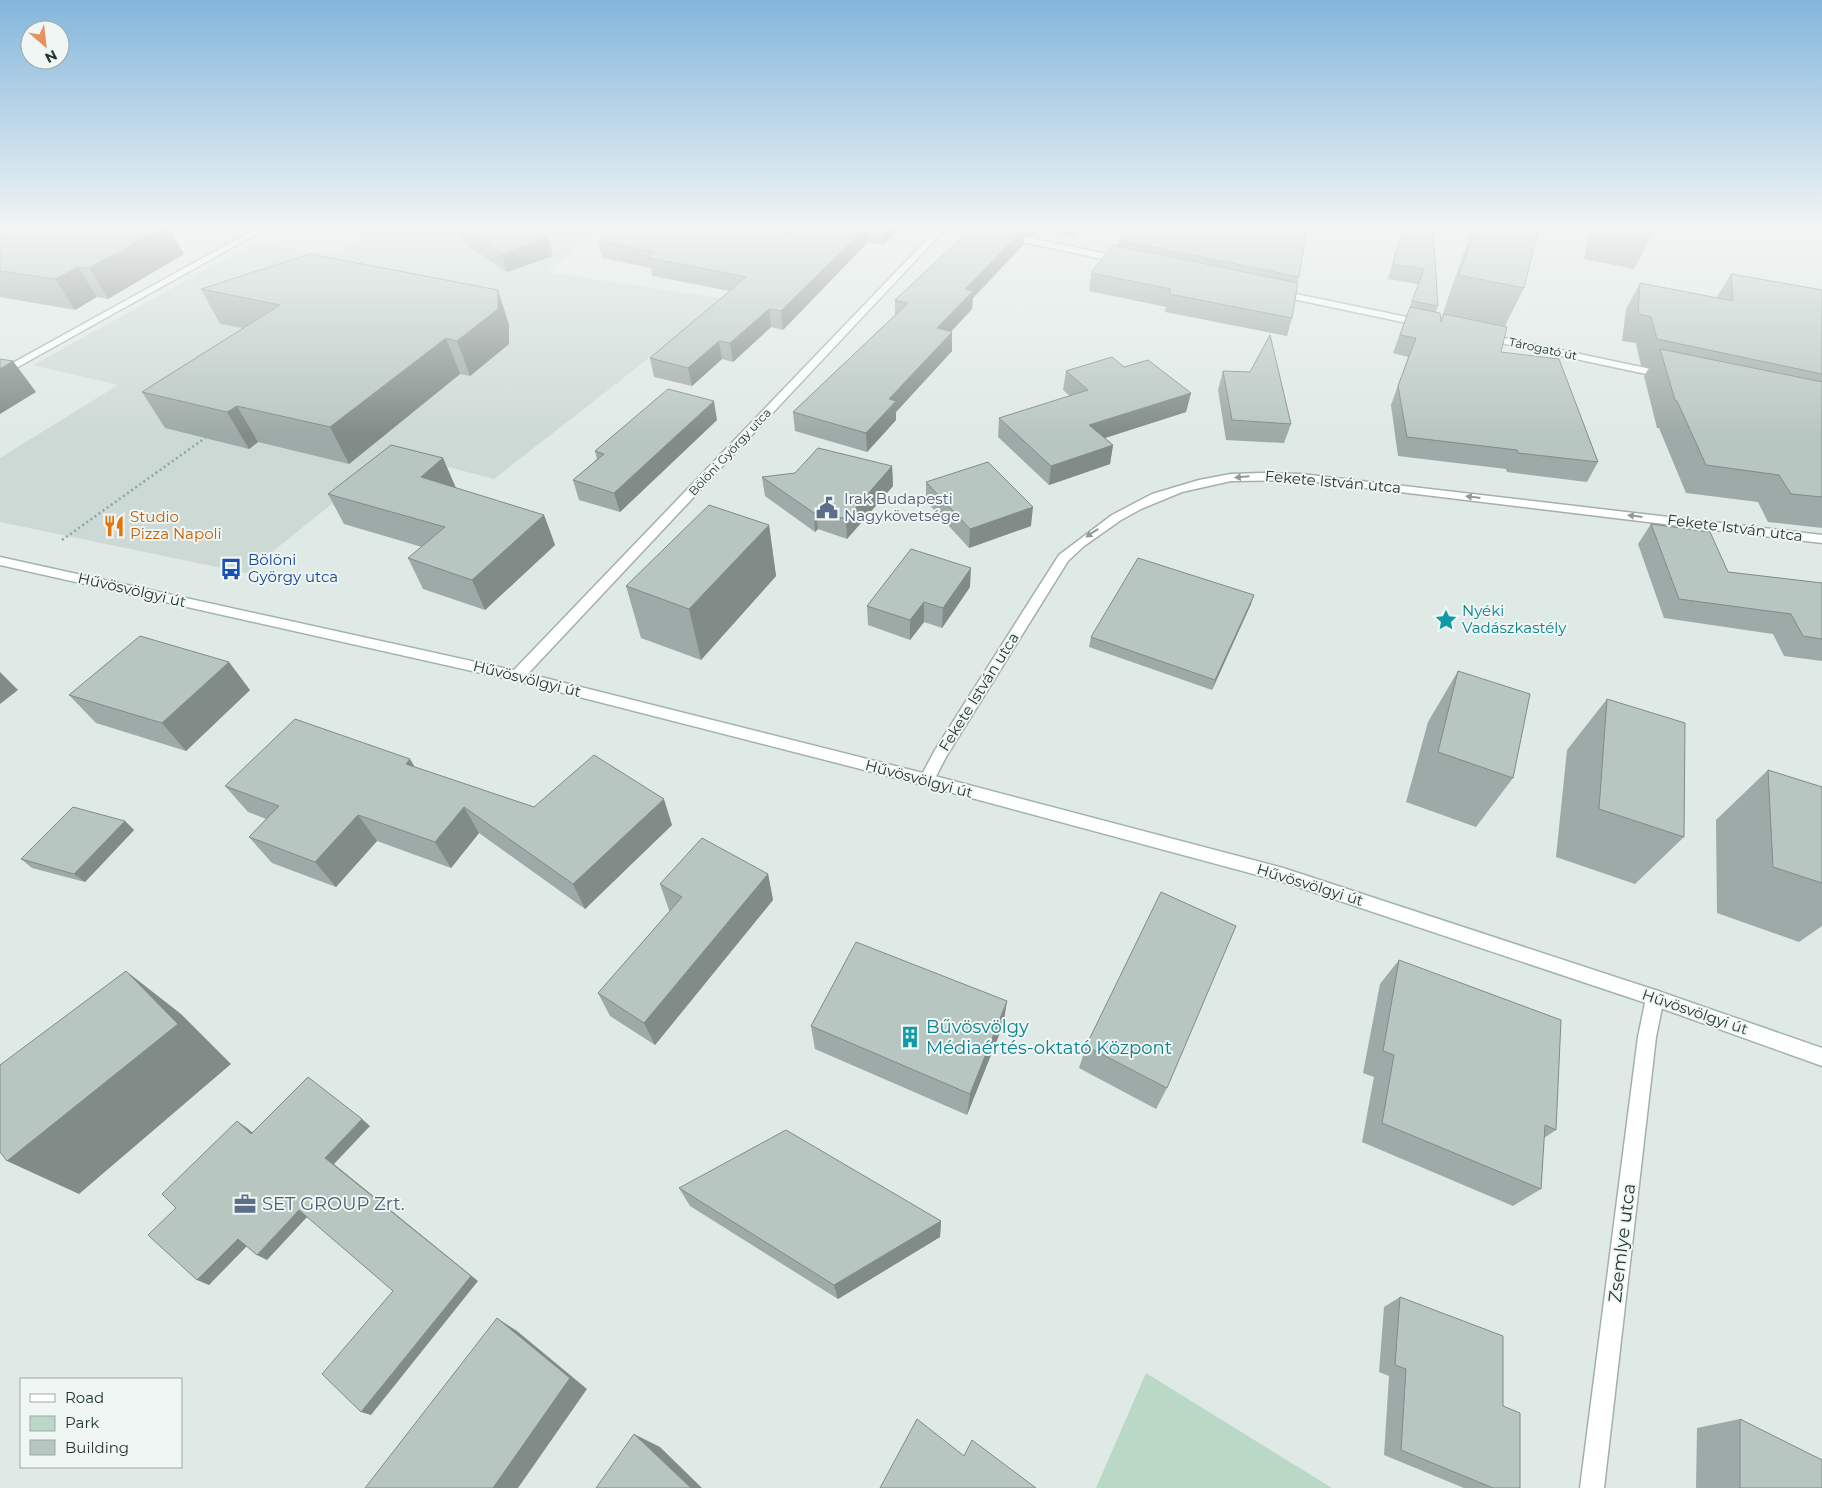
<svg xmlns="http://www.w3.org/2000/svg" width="1822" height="1488" viewBox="0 0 1822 1488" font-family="Montserrat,sans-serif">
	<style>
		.built { fill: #cdd9d5 }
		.green { fill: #b9d9c6 }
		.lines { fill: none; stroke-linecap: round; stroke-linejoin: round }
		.street-casing { stroke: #a3b0ad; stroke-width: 3 }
		.secondary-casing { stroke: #9fb4af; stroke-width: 3 }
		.path { stroke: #82aaa3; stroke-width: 2.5; stroke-dasharray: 2 3; stroke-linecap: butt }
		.street { fill: #fff; fill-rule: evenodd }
		.secondary { fill: #fff; fill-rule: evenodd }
		.wall { fill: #9eaaa7 }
		.shaded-wall { fill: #818b88 }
		.building { fill: #b8c6c2; stroke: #818b88 }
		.oneway { fill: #909b9a }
		.labels { text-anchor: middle; stroke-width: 4; stroke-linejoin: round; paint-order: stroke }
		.far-street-label { font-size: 12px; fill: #223734; stroke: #eff6f3 }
		.street-label { font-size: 15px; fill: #223734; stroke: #eff6f3 }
		.service-label { font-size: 15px; fill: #4e5e75; stroke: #eff6f3; text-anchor: start }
		.food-label { font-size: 15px; fill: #c56008; stroke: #eff6f3; text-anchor: start }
		.transit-label { font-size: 15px; fill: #164399; stroke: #eff6f3; text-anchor: start }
		.culture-label { font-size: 15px; fill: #0d838f; stroke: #eff6f3; text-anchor: start }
		.near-culture-label { font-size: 18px; fill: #0d838f; stroke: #eff6f3; text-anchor: start }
		.near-service-label { font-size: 18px; fill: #4e5e75; stroke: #eff6f3; text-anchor: start }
		.near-street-label { font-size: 18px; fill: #223734; stroke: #eff6f3 }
	</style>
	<rect width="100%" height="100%" fill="#dfe9e6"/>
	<path class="built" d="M 375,228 L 604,228 L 547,272 L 725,299 L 494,479 L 395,453 L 246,573 L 0,522 L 0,458 L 118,385 L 33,365 L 254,243 L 335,254 Z"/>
	<path class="green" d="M 1146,1373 L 1332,1488 L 1096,1488 Z"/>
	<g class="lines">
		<g class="street-casing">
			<path id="street" d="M 257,228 L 267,228 L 0,377 L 0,370 Z
				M 938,228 L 946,228 L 522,680 L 512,680 L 510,676 L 512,672 Z
				M 966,228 L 981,228 L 1122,257 L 1126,260 L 1122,263 L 970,231 Z
				M 1277,290 L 1426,321 L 1431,324 L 1426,327 L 1274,295 L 1274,291 Z
				M 1485,334 L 1665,372 L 1670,375 L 1665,378 L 1482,339 L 1482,335 Z
				M 1261,473 L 1301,474 L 1822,535 L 1822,543 L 1301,480 L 1231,481 L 1182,492 L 1141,509 L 1121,520 L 1084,546 L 1068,561 L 946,757 L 932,784 L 927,786 L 922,784 L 919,780 L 935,750 L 1059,555 L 1112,515 L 1152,494 L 1199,480 L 1231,474 Z
				M 1655,990 L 1661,992 L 1664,998 L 1656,1037 L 1604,1488 L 1580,1488 L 1638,1037 L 1646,998 L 1649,992 Z"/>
		</g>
		<g class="secondary-casing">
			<path id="secondary" d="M 0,557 L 517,671 L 927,774 L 1283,868 L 1655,990 L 1822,1048 L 1822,1066 L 1655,1006 L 1283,882 L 927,786 L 517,681 L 0,565 Z"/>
		</g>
		<path class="path" d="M 62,540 L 205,438"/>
		<use href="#street" class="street"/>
		<use href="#secondary" class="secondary"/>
	</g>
	<path class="wall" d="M 0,228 L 169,228 L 184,254 L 108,299 L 97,297 L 75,310 L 0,297 Z
		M 334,228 L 364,228 L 357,232 Z
		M 459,228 L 531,228 L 553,256 L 507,272 L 464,243 Z
		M 820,228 L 900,228 L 883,245 L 868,242 L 783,330 L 771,327 L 733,362 L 722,359 L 692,386 L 654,377 L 650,358 L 730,291 L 652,276 L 651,268 L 602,258 L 598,241 L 810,236 Z
		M 972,228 L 1079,228 L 1073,236 L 1038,230 L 1031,237 L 1025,236 L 1024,244 L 973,298 L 972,309 L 951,332 L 952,332 L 952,351 L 896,412 L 896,420 L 867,452 L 795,431 L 793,412 L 895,315 L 895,300 Z
		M 1402,228 L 1433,228 L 1438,306 L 1436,312 L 1441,319 L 1472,228 L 1527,228 L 1524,288 L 1505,326 L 1501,352 L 1598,462 L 1587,482 L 1507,472 L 1506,469 L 1398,456 L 1391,405 L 1408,357 L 1393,353 L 1418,284 L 1388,279 Z
		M 1590,228 L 1657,228 L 1634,269 L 1584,259 Z
		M 1119,240 L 1299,277 L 1297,283 L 1292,318 L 1287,336 L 1165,312 L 1166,307 L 1089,291 L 1091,273 L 1118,246 Z
		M 1731,274 L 1822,290 L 1822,528 L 1768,522 L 1758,502 L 1686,493 L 1659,428 L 1657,428 L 1644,376 L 1649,368 L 1641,366 L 1636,343 L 1622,341 L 1626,309 L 1640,283 L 1716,298 Z
		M 201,289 L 509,325 L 509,344 L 470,376 L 460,374 L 349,464 L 258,442 L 249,449 L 165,428 L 142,392 L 243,328 L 220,324 Z
		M 1124,367 L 1191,393 L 1186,412 L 1105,438 L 1113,445 L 1110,464 L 1049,485 L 998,437 L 999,418 L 1070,396 L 1063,390 L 1066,371 Z
		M 1223,371 L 1291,424 L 1284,443 L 1226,440 L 1218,390 Z
		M 717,420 L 620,512 L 579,500 L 573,480 L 597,459 L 595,451 Z
		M 443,458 L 455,488 L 544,515 L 555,545 L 485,610 L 423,589 L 408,558 L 422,547 L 344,524 L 328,494 Z
		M 892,466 L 893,486 L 847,539 L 818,529 L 815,532 L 765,496 L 762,477 Z
		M 926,482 L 1031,526 L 969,548 L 926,501 Z
		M 1651,524 L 1728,572 L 1822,583 L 1822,661 L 1784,656 L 1773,634 L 1664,618 L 1638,544 Z
		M 769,525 L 776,576 L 701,660 L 641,638 L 626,586 Z
		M 970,587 L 942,628 L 924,622 L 910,640 L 868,625 L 867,606 Z
		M 1251,604 L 1212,690 L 1089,647 L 1091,637 Z
		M 1458,671 L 1513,778 L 1476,827 L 1406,802 L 1428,722 Z
		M 250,690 L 186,751 L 96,723 L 69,695 Z
		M 1607,699 L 1684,837 L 1635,884 L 1556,857 L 1567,750 Z
		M 415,767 L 534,807 L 672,825 L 585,909 L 479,833 L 451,868 L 377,841 L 336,887 L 272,863 L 249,837 L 266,819 L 248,812 L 225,786 Z
		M 1768,770 L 1822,787 L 1822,926 L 1799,942 L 1717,913 L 1716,820 Z
		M 125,821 L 134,830 L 85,882 L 32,868 L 21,859 Z
		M 768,874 L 773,900 L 655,1045 L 610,1016 L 598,993 L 670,911 L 669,910 L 660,884 Z
		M 1399,960 L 1556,1130 L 1544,1138 L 1541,1189 L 1513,1206 L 1362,1142 L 1374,1077 L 1363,1073 L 1380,984 Z
		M 1007,1001 L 1003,1025 L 967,1115 L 815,1049 L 811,1026 Z
		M 1086,1046 L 1167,1088 L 1156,1109 L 1079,1068 Z
		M 679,1188 L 941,1221 L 940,1237 L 838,1299 L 690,1206 Z
		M 1400,1297 L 1503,1406 L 1520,1488 L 1464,1488 L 1384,1455 L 1389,1376 L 1379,1372 L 1384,1307 Z
		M 1740,1419 L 1822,1488 L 1696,1488 L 1697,1428 Z"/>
	<path class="shaded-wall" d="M 162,228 L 169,228 L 184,254 L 108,299 L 89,268 Z
		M 355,228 L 364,228 L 357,232 Z
		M 865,228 L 868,228 L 868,242 L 783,330 L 781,311 Z
		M 882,228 L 900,228 L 883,245 Z
		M 1025,228 L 1024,244 L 973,298 L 972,309 L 936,347 L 937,328 L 965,289 Z
		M 1032,228 L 1038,228 L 1038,230 L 1031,237 Z
		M 1074,228 L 1079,228 L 1073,236 Z
		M 548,238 L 553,256 L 507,272 L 502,254 Z
		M 78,267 L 97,297 L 75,310 L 55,279 Z
		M 498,290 L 509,325 L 509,344 L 470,376 L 457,341 Z
		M 769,309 L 771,327 L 733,362 L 730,343 Z
		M 952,332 L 952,351 L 896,412 L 896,420 L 867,452 L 866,433 L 889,399 Z
		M 446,338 L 460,374 L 349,464 L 330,427 Z
		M 719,341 L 722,359 L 692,386 L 688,368 Z
		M 13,361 L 36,392 L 0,414 L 0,369 Z
		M 1191,393 L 1186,412 L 1086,444 L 1089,425 Z
		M 714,401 L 717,420 L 620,512 L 614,493 Z
		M 237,406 L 258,442 L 249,449 L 227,412 Z
		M 1113,445 L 1110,464 L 1049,485 L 1051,466 Z
		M 443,458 L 456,488 L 421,477 Z
		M 892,466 L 893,486 L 847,539 L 846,519 Z
		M 1033,507 L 1031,526 L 969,548 L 970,529 Z
		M 816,510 L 818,529 L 815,532 L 814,513 Z
		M 544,515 L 555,545 L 485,610 L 472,580 Z
		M 769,525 L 776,576 L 701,660 L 689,609 Z
		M 971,568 L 970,587 L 942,628 L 943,608 Z
		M 1254,595 L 1251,604 L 1212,690 L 1215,680 Z
		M 924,602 L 924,622 L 910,640 L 910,620 Z
		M 229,662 L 250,690 L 186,751 L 162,723 Z
		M 0,672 L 18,690 L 0,704 Z
		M 410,759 L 426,786 L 406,764 Z
		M 664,799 L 672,825 L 585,909 L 573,884 Z
		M 464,807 L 479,833 L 451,868 L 435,842 Z
		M 358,815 L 377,841 L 336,887 L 315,862 Z
		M 125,821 L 134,830 L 85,882 L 74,874 Z
		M 768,874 L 773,900 L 655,1045 L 644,1023 Z
		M 126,971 L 181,1014 L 231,1064 L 79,1194 L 7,1161 Z
		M 1007,1001 L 1003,1025 L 967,1115 L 970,1094 Z
		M 362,1119 L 370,1126 L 334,1164 L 478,1281 L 371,1415 L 361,1412 L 471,1276 L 325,1158 Z
		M 237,1121 L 247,1128 L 261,1140 L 251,1134 Z
		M 299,1210 L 308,1216 L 267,1260 L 257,1255 Z
		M 941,1221 L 940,1237 L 838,1299 L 834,1285 Z
		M 238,1239 L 249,1244 L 209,1285 L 197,1280 Z
		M 497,1318 L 517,1331 L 587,1389 L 518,1488 L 493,1488 Z
		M 634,1434 L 660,1447 L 702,1488 L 691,1488 Z"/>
	<path class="building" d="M 0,228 L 162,228 L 89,268 L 78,267 L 55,279 L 0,271 Z
		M 462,228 L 531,228 L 548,238 L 502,254 Z
		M 616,228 L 762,228 L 810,236 L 820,228 L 865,228 L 781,311 L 769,309 L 730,343 L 719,341 L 688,368 L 650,358 L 746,277 L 649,258 L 656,252 L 598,241 Z
		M 972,228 L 1025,228 L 965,289 L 973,291 L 937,328 L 952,332 L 889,399 L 896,401 L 866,433 L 793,412 L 908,303 L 895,300 Z
		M 1128,228 L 1307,228 L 1299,277 L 1119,240 Z
		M 1403,228 L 1433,228 L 1438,306 L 1412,301 L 1424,269 L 1393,264 Z
		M 1476,228 L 1527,228 L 1527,229 L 1538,231 L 1524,288 L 1459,275 Z
		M 1113,245 L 1298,283 L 1292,318 L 1169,294 L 1171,289 L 1091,273 Z
		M 310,254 L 498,290 L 498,309 L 457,341 L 446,338 L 330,427 L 237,406 L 227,412 L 142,392 L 280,305 L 201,289 Z
		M 1731,274 L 1822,290 L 1822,374 L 1657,339 L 1651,317 L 1638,314 L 1640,283 L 1733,301 Z
		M 1410,307 L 1440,313 L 1441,322 L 1444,314 L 1507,327 L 1501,352 L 1559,359 L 1598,462 L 1518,453 L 1517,450 L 1407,437 L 1398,386 L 1416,338 L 1400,335 Z
		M 1270,335 L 1291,424 L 1232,420 L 1223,371 L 1250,372 Z
		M 1660,349 L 1822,382 L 1822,497 L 1791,494 L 1779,475 L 1706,465 L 1677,401 L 1675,400 Z
		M 1112,357 L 1124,367 L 1148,360 L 1191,393 L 1089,425 L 1113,445 L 1051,466 L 999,418 L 1088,390 L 1066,371 Z
		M 0,359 L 13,361 L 0,369 Z
		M 668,389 L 714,401 L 614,493 L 573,480 L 604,454 L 595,451 Z
		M 391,445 L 443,458 L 421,477 L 544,515 L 472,580 L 408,558 L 445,527 L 328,494 Z
		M 818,448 L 892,466 L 846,519 L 816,510 L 814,513 L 762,477 L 795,473 Z
		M 988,462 L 1033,507 L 970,529 L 926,482 Z
		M 709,505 L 769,525 L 689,609 L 626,586 Z
		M 1651,524 L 1710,532 L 1728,572 L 1822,583 L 1822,639 L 1803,636 L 1791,614 L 1679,599 Z
		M 911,549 L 971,568 L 943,608 L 924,602 L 910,620 L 867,606 Z
		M 1138,558 L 1254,595 L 1215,680 L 1091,637 Z
		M 140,636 L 229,662 L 162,723 L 69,695 Z
		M 1458,671 L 1530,694 L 1513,778 L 1438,752 Z
		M 1607,699 L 1685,723 L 1684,837 L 1599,809 Z
		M 295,719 L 410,759 L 406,764 L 534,807 L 594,755 L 664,799 L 573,884 L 464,807 L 435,842 L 358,815 L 315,862 L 249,837 L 279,806 L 225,786 Z
		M 1768,770 L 1822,787 L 1822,883 L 1773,867 Z
		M 73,807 L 125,821 L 74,874 L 21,859 Z
		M 702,838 L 768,874 L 644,1023 L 598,993 L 682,897 L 660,884 Z
		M 1161,892 L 1236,926 L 1167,1088 L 1086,1046 Z
		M 856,942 L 1007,1001 L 970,1094 L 811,1026 Z
		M 1399,960 L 1561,1020 L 1556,1130 L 1545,1125 L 1541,1189 L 1382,1123 L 1394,1055 L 1383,1051 Z
		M 126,971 L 178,1024 L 7,1161 L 0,1152 L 0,1065 Z
		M 308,1077 L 362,1119 L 325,1158 L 471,1276 L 361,1412 L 322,1374 L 393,1291 L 299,1210 L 257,1255 L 238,1239 L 197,1280 L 148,1235 L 176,1208 L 162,1194 L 237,1121 L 251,1134 Z
		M 786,1130 L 941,1221 L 834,1285 L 679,1188 Z
		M 1400,1297 L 1503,1336 L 1503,1406 L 1520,1413 L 1520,1488 L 1493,1488 L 1401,1450 L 1406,1369 L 1395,1365 Z
		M 497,1318 L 570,1378 L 493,1488 L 365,1488 Z
		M 917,1419 L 964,1456 L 972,1440 L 1036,1488 L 880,1488 Z
		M 1740,1419 L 1822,1460 L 1822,1488 L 1740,1488 Z
		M 634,1434 L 691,1488 L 596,1488 Z"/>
	<defs><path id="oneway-solid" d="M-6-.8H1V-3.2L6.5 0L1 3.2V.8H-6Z" transform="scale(1.25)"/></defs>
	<g class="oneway">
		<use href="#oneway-solid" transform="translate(1242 477) rotate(175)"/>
		<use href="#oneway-solid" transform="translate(1473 497) rotate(-173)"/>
		<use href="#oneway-solid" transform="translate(1635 516) rotate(-173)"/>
		<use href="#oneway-solid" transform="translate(1092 533) rotate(146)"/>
	</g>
	<linearGradient id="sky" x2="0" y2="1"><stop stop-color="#83b6dc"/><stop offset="0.52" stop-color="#f1f5f4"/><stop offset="1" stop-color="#f1f5f4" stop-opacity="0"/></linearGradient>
	<rect width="1822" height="436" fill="url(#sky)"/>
	<defs>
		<g id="civic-bare" transform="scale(1.725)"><path d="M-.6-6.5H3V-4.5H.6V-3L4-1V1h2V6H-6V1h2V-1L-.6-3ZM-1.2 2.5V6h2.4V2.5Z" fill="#5c6f8a" stroke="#eff6f3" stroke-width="2.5" paint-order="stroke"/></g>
		<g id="restaurant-bare" transform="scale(1.725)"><path d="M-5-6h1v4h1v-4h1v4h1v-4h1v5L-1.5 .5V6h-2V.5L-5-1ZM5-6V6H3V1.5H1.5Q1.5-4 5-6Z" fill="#e8710a" stroke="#eff6f3" stroke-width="2.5" paint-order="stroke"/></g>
		<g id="bus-bare" transform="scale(1.725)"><path d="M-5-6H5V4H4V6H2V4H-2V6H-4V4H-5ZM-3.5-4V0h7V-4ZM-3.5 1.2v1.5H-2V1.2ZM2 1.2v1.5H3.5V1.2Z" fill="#1a4fb4" stroke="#eff6f3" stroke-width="2.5" paint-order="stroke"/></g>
		<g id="sight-bare" transform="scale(1.725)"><path d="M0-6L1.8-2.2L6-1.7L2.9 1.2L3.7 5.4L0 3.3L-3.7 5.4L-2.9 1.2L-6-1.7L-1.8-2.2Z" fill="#0f9aa8" stroke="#eff6f3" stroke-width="2.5" paint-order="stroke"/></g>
		<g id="building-bare" transform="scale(1.725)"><path d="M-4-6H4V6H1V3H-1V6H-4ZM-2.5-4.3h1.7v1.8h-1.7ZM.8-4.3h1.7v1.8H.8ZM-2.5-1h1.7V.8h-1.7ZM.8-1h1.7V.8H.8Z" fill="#0f9aa8" stroke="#eff6f3" stroke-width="2.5" paint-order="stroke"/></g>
		<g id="office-bare" transform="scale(1.725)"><path d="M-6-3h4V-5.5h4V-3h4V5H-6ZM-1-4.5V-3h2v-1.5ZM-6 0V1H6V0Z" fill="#5c6f8a" stroke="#eff6f3" stroke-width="2.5" paint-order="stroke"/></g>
	</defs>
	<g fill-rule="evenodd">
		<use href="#civic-bare" x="827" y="508"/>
		<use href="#restaurant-bare" x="114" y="526"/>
		<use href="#bus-bare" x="231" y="569"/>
		<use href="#sight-bare" x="1446" y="620"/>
		<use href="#building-bare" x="910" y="1037"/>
		<use href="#office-bare" x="245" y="1204"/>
	</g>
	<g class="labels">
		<g class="far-street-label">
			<text transform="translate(1543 349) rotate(12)" y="4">Tárogató út</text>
			<text transform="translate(730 452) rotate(-47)" y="4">Bölöni György utca</text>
		</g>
		<g class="street-label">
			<text transform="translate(1333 482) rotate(5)" y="5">Fekete István utca</text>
			<text transform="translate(1735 528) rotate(7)" y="5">Fekete István utca</text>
			<text transform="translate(132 590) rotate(13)" y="5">Hűvösvölgyi út</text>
			<text transform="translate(527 679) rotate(14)" y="5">Hűvösvölgyi út</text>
			<text transform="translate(979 692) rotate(-58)" y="5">Fekete István utca</text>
			<text transform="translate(919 779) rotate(15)" y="5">Hűvösvölgyi út</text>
			<text transform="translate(1310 885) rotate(17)" y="5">Hűvösvölgyi út</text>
			<text transform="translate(1695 1012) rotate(19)" y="5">Hűvösvölgyi út</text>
		</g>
		<g class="service-label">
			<text x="844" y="504">Irak Budapesti<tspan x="844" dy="17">Nagykövetsége</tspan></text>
		</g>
		<g class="food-label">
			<text x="130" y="522">Studio<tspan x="130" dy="17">Pizza Napoli</tspan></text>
		</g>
		<g class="transit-label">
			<text x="248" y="565">Bölöni<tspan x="248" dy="17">György utca</tspan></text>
		</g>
		<g class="culture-label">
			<text x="1462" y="616">Nyéki<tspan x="1462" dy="17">Vadászkastély</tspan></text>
		</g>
		<g class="near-culture-label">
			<text x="926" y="1033">Bűvösvölgy<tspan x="926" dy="21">Médiaértés-oktató Központ</tspan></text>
		</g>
		<g class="near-service-label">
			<text x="262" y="1210">SET GROUP Zrt.</text>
		</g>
		<g class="near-street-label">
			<text transform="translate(1622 1243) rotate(-83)" y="6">Zsemlye utca</text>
		</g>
	</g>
	<rect x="20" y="1378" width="162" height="90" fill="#eff6f3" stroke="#9daaa7"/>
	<rect x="30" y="1394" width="25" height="8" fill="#ffffff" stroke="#9daaa7"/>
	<text x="65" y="1403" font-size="15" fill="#223734">Road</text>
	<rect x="30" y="1416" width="25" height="15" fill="#b9d9c6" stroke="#9daaa7"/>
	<text x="65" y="1428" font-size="15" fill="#223734">Park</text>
	<rect x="30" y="1440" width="25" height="15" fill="#b8c6c2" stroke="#9daaa7"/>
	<text x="65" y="1453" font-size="15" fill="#223734">Building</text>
	<g transform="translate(45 45) rotate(152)"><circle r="24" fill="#eff6f3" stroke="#9daaa7"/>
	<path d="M0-4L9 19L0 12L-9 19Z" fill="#e69260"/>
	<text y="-8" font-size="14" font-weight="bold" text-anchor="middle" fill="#223734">N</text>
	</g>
</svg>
